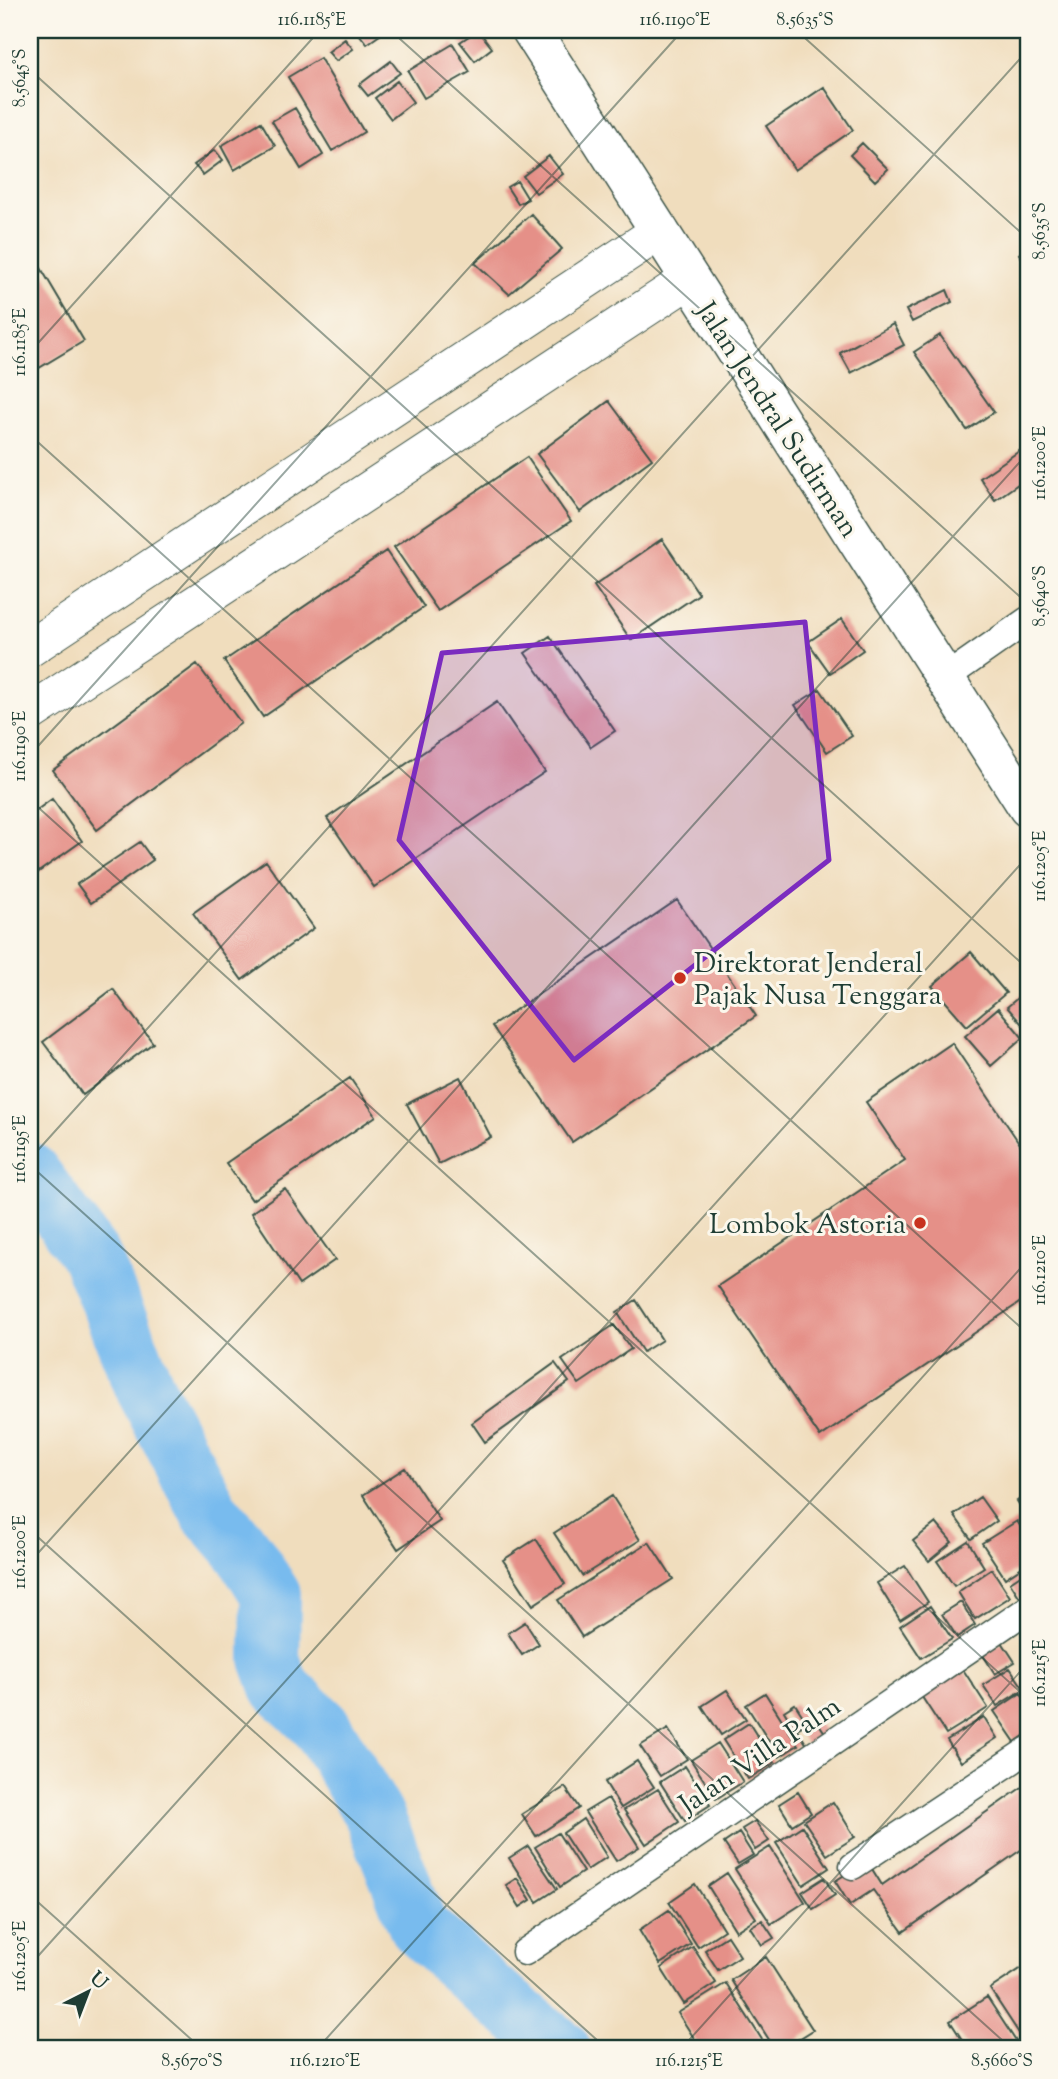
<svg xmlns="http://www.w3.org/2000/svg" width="1058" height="2079" viewBox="0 0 1058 2079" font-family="'Sorts Mill Goudy',serif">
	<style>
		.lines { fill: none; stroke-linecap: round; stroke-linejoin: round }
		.river { stroke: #78bbee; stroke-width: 60 }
		.building { fill: #e59088 }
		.minor-casing { stroke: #3e5549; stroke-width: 29 }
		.secondary-casing { stroke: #3e5549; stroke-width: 39 }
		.trunk-casing { stroke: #3e5549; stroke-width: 41 }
		.minor { stroke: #fff; stroke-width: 26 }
		.secondary { stroke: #fff; stroke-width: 37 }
		.trunk { stroke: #fff; stroke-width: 38 }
		.marked { fill: #7b2cbf; fill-opacity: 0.2; stroke: #7b2cbf; stroke-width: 5; stroke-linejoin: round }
		.ticks { fill: none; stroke: #1f3d34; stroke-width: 2; stroke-opacity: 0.45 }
		.poi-dot { fill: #c8321e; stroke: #fbf7ec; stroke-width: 2.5 }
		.labels { text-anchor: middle; stroke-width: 6; stroke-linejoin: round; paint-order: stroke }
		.street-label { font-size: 28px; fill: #1f3d34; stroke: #fbf7ec }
		.poi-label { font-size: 28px; fill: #1f3d34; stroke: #fbf7ec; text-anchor: start }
		.neatline { fill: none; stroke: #1f3d34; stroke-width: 2.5 }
		.ticks-label { font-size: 18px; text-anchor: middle; fill: #1f3d34 }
	</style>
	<rect width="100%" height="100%" fill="#fbf7ec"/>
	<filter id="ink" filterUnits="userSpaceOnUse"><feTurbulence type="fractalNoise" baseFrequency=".0143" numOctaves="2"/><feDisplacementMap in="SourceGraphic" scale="14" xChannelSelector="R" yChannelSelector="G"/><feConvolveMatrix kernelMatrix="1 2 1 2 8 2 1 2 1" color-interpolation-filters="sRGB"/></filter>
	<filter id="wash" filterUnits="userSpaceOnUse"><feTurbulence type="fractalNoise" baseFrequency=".00686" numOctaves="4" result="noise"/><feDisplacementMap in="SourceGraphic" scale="28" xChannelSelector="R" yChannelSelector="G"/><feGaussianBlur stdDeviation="1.57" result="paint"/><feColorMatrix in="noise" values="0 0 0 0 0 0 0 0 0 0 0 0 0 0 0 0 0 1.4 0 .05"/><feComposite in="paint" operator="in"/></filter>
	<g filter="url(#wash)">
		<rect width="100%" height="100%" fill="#f0ddbd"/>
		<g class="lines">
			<path class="river" d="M 30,1173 L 91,1256 L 146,1390 L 209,1511 L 245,1553 L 271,1595 L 270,1659 L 280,1687 L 321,1726 L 375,1817 L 418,1926 L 488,1990 L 561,2049"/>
		</g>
		<g id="blocks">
			<path class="building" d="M 356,30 L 387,30 L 367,44 Z
				M 478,30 L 492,48 L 475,61 L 460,42 Z
				M 345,39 L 353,49 L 336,61 L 328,52 Z
				M 453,44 L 470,72 L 424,98 L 408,71 Z
				M 320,58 L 364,132 L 332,151 L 288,77 Z
				M 391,61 L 400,73 L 368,96 L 359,85 Z
				M 397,81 L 413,102 L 391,119 L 375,98 Z
				M 824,87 L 853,130 L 795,170 L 766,126 Z
				M 295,108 L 323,155 L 301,169 L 272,121 Z
				M 261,122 L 275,146 L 234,170 L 221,146 Z
				M 862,143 L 888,169 L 875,181 L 850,155 Z
				M 215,150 L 223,160 L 203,175 L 194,165 Z
				M 549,156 L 563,174 L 536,193 L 523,176 Z
				M 517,181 L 528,199 L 518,204 L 507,187 Z
				M 531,214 L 562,249 L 509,294 L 475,263 Z
				M 1028,246 L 1028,266 L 1019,254 Z
				M 35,258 L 84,341 L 39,368 L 30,351 L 30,261 Z
				M 947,290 L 952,302 L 912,322 L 906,310 Z
				M 893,324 L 904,345 L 851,373 L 840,353 Z
				M 940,335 L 994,412 L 967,430 L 914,352 Z
				M 609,401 L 652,459 L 580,512 L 537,454 Z
				M 1028,445 L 1028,477 L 995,500 L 980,478 Z
				M 527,457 L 571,521 L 438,611 L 394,547 Z
				M 662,539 L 699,594 L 631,640 L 594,586 Z
				M 386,551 L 424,607 L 263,717 L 224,661 Z
				M 842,619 L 863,650 L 830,673 L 808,642 Z
				M 550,636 L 615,731 L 591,747 L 525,653 Z
				M 197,664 L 241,723 L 97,830 L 53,770 Z
				M 820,689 L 852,736 L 827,752 L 795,705 Z
				M 497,702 L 545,772 L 374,887 L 327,818 Z
				M 52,799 L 82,841 L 30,878 L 30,815 Z
				M 140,842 L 153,860 L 91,903 L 77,884 Z
				M 266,861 L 314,928 L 242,980 L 193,913 Z
				M 677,900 L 756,1016 L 572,1142 L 492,1026 Z
				M 971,952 L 1006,993 L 967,1026 L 932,986 Z
				M 113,989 L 153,1043 L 83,1095 L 43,1042 Z
				M 1028,989 L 1028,1031 L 1007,1007 Z
				M 998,1008 L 1023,1038 L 991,1066 L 965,1036 Z
				M 952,1043 L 1028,1156 L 1028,1297 L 820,1437 L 718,1286 L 905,1160 L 866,1102 Z
				M 460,1077 L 491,1137 L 439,1164 L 407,1104 Z
				M 350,1078 L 376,1116 L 252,1200 L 226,1163 Z
				M 285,1189 L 335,1260 L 299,1285 L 251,1213 Z
				M 636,1300 L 662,1340 L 643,1352 L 617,1312 Z
				M 614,1325 L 631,1349 L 579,1384 L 562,1360 Z
				M 555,1363 L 569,1382 L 485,1442 L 472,1423 Z
				M 405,1468 L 440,1521 L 398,1549 L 363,1495 Z
				M 1028,1494 L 1028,1518 L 1017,1501 Z
				M 612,1496 L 640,1540 L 582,1576 L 554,1533 Z
				M 980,1497 L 997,1521 L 971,1539 L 954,1515 Z
				M 1017,1521 L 1028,1538 L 1028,1563 L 1005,1578 L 982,1543 Z
				M 936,1523 L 952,1542 L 929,1561 L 913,1541 Z
				M 536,1539 L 565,1584 L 533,1605 L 503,1560 Z
				M 968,1541 L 984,1567 L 954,1586 L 937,1561 Z
				M 649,1542 L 673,1579 L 582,1637 L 558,1600 Z
				M 905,1566 L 928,1602 L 900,1620 L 877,1583 Z
				M 992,1569 L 1010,1597 L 975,1619 L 958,1592 Z
				M 1028,1570 L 1028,1597 L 1022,1601 L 1010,1582 Z
				M 961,1602 L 975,1625 L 957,1637 L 942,1614 Z
				M 930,1606 L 952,1639 L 921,1658 L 900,1626 Z
				M 525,1622 L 539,1644 L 522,1655 L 508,1633 Z
				M 1002,1642 L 1015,1662 L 995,1674 L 983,1655 Z
				M 962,1668 L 988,1708 L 946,1734 L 920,1694 Z
				M 1010,1668 L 1024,1689 L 997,1706 L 983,1685 Z
				M 727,1690 L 746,1719 L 721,1735 L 702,1706 Z
				M 765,1693 L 798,1745 L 779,1757 L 746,1705 Z
				M 1021,1693 L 1028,1705 L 1028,1733 L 1015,1742 L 994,1711 Z
				M 795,1704 L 806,1721 L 794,1728 L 784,1711 Z
				M 984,1717 L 997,1738 L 961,1762 L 947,1740 Z
				M 815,1718 L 825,1733 L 807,1745 L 797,1729 Z
				M 749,1723 L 774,1763 L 748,1779 L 723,1740 Z
				M 668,1729 L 687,1759 L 660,1776 L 640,1746 Z
				M 718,1743 L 743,1782 L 716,1799 L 691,1760 Z
				M 637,1761 L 654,1787 L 621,1808 L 605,1782 Z
				M 685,1766 L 710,1805 L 685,1821 L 660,1782 Z
				M 1028,1783 L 1028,1845 L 903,1932 L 873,1890 L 850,1905 L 835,1881 L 867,1861 L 882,1885 Z
				M 565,1787 L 579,1808 L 536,1836 L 522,1814 Z
				M 658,1789 L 679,1822 L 646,1844 L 624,1810 Z
				M 798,1792 L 811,1813 L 792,1825 L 779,1804 Z
				M 608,1798 L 639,1847 L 616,1861 L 585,1812 Z
				M 833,1802 L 855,1837 L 827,1855 L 804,1821 Z
				M 583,1819 L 607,1857 L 587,1870 L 563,1833 Z
				M 755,1821 L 769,1841 L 755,1850 L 742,1829 Z
				M 802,1826 L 829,1868 L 803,1885 L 776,1843 Z
				M 558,1833 L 583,1872 L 560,1887 L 535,1847 Z
				M 739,1833 L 753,1855 L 738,1864 L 724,1843 Z
				M 528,1846 L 557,1889 L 537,1902 L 509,1858 Z
				M 770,1847 L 805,1902 L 771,1924 L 735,1869 Z
				M 727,1873 L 756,1918 L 736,1931 L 708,1886 Z
				M 517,1878 L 531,1900 L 520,1907 L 506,1885 Z
				M 824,1878 L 835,1895 L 813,1909 L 802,1892 Z
				M 695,1884 L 724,1930 L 698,1947 L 669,1902 Z
				M 669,1910 L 691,1944 L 660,1964 L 639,1930 Z
				M 762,1920 L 774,1938 L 762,1945 L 750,1927 Z
				M 727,1936 L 740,1956 L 718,1970 L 705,1950 Z
				M 693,1947 L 716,1983 L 684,2004 L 661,1968 Z
				M 766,1957 L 813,2030 L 783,2049 L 775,2049 L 731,1980 Z
				M 1028,1964 L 1028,2047 L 990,1989 Z
				M 726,1983 L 768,2049 L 701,2049 L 678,2013 Z
				M 987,1997 L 1021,2049 L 968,2049 L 950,2021 Z
				M 957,2040 L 963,2049 L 942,2049 Z"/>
		</g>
	</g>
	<g filter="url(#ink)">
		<use href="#blocks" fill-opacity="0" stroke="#3e5549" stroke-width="2"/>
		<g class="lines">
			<g class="minor-casing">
				<path id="minor" d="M 945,678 L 1028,620
					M 853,1866 L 1028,1750
					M 525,1952 L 1028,1609"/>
			</g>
			<g class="secondary-casing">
				<path id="secondary" d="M 30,648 L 660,231
					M 30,713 L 690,279"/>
			</g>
			<g class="trunk-casing">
				<path id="trunk" d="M 531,30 L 1028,808"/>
			</g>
			<use href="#minor" class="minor"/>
			<use href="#secondary" class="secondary"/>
			<use href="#trunk" class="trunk"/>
		</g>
	</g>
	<path class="marked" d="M 805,622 L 829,860 L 574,1060 L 399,840 L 442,653 Z"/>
	<path class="ticks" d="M 390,30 L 1028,604M 796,30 L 1028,239M 30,70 L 1028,969M 30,352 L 320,30M 30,435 L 1028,1334M 30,755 L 683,30M 30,800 L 1028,1699M 30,1159 L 1028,50M 30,1165 L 1012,2049M 30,1530 L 607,2049M 30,1562 L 1028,453M 30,1895 L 202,2049M 30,1965 L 1028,856M 317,2049 L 1028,1260M 681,2049 L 1028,1663"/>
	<g class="poi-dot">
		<circle cx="680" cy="978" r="7"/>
		<circle cx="920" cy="1223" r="7"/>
	</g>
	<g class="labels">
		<g class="street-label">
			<text transform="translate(779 419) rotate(57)" y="10">Jalan Jendral Sudirman</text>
			<text transform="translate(759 1754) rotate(-34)" y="10">Jalan Villa Palm</text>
		</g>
		<g class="poi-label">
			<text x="694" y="972">Direktorat Jenderal<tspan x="694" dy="32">Pajak Nusa Tenggara</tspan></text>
			<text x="906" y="1233" text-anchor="end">Lombok Astoria</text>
		</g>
	</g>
	<rect width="1058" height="2079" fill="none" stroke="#fbf7ec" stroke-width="77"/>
	<g transform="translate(88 1992) rotate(42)" stroke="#fbf7ec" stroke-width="5" paint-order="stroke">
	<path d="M0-5L12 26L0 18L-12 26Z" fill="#1f3d34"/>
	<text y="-10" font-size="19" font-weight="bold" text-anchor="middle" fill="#1f3d34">U</text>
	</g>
	<rect x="38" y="38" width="982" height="2002" class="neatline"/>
	<g class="ticks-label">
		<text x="312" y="25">116.1185°E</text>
		<text x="675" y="25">116.1190°E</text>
		<text x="805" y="25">8.5635°S</text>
		<text transform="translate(19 78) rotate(-90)" y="6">8.5645°S</text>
		<text transform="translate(1039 231) rotate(-90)" y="6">8.5635°S</text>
		<text transform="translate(19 342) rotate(-90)" y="6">116.1185°E</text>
		<text transform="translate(1039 463) rotate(-90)" y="6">116.1200°E</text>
		<text transform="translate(1039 596) rotate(-90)" y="6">8.5640°S</text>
		<text transform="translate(19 746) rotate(-90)" y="6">116.1190°E</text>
		<text transform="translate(1039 866) rotate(-90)" y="6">116.1205°E</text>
		<text transform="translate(19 1149) rotate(-90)" y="6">116.1195°E</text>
		<text transform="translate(1039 1270) rotate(-90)" y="6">116.1210°E</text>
		<text transform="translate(19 1552) rotate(-90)" y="6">116.1200°E</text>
		<text transform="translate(1039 1673) rotate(-90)" y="6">116.1215°E</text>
		<text transform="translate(19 1956) rotate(-90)" y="6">116.1205°E</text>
		<text x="192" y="2066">8.5670°S</text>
		<text x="325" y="2066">116.1210°E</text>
		<text x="689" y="2066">116.1215°E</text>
		<text x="1002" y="2066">8.5660°S</text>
	</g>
</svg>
